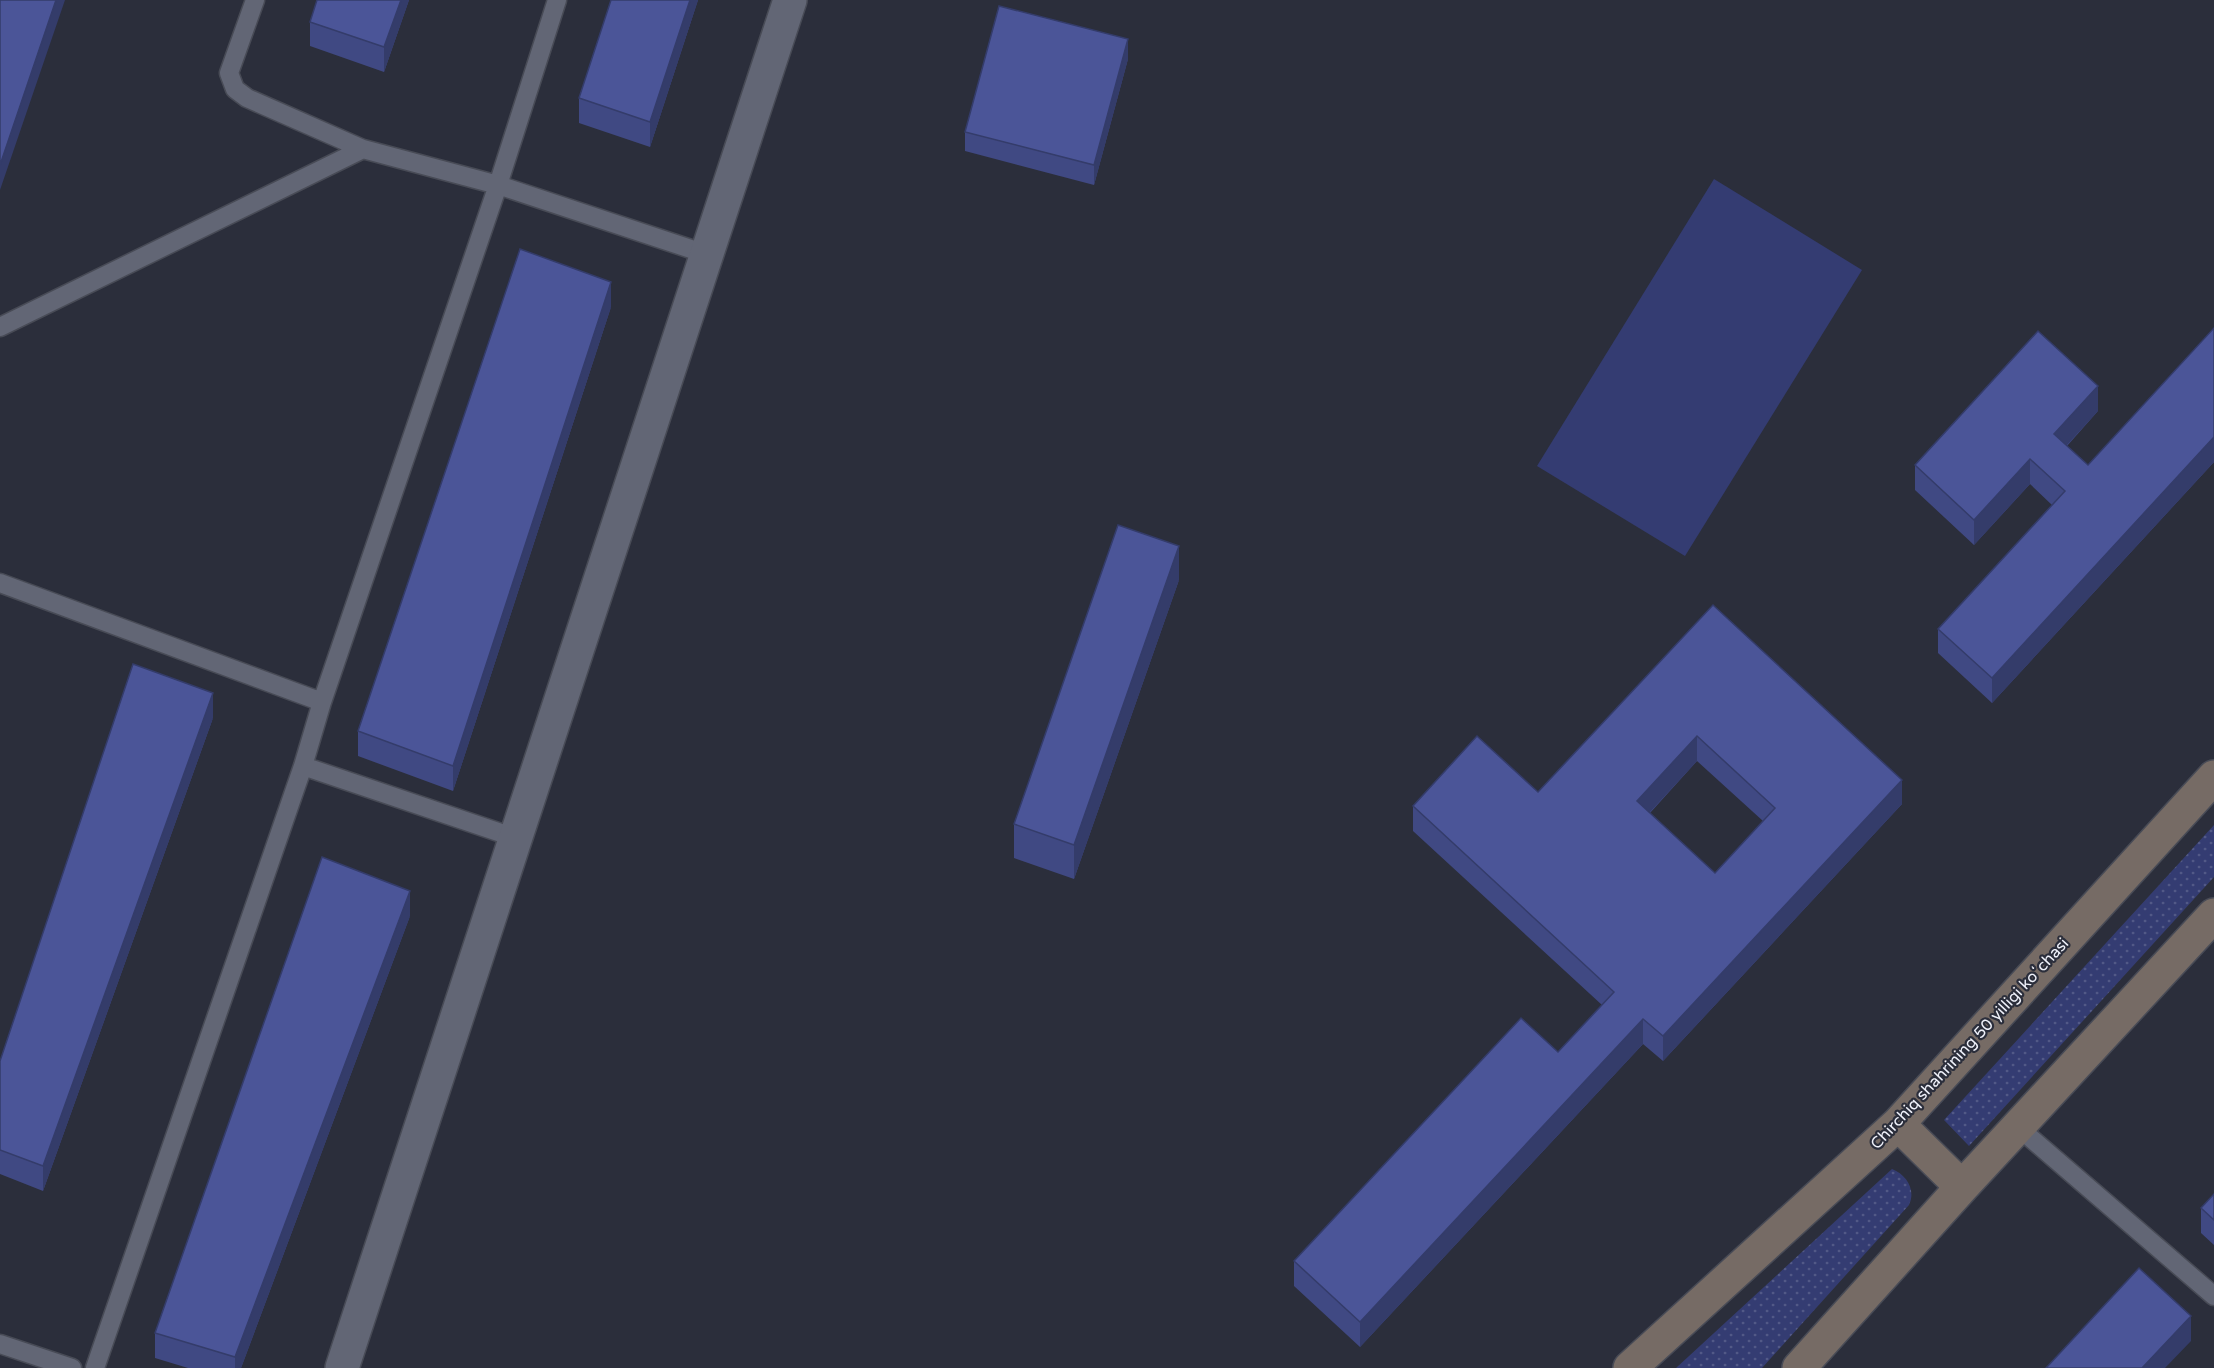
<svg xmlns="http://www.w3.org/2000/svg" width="2214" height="1368" viewBox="0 0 2214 1368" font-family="'Varela Round',sans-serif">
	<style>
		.green { fill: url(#green-dots) }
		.pitch { fill: #343c72 }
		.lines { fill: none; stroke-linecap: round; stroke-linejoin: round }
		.lane-casing { stroke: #484b56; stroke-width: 21 }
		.street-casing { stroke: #484b56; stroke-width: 36 }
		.secondary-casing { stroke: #484b56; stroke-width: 36 }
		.lane { stroke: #626675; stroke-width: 18 }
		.street { stroke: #626675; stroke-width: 33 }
		.secondary { stroke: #766b65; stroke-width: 33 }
		.wall { fill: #404983; fill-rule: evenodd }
		.shaded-wall { fill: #343c6a }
		.building { fill: #4b5598; stroke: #343c6a; stroke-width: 1.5; fill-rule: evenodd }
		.labels { text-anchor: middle; stroke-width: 4.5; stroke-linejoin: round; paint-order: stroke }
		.street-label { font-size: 16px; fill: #eff1fa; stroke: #2b2e3b }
	</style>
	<defs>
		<pattern id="green-dots" width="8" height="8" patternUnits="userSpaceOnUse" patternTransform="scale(1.5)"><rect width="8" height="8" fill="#343c72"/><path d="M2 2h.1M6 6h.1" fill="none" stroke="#525987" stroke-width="1.8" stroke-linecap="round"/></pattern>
	</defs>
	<rect width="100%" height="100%" fill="#2b2e3b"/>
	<path class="green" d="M 2214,825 L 2214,877 L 1969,1146 L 1944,1120 Z
		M 1892,1169 C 1907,1175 1916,1190 1909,1205 L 1762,1368 L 1676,1368 Z"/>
	<path class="pitch" d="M 1714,179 L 1862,270 L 1685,556 L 1537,466 Z"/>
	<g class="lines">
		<g class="lane-casing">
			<path id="lane" d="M 255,0 L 229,73 L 235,89 L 247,98 L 363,149
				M 0,327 L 363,149 L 498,185 L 557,0
				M 0,583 L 322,702
				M 303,766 L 516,838
				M 2018,1127 L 2214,1296
				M 0,1344 L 72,1368
				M 95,1368 L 303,766 L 322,702 L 498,185 L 706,254"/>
		</g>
		<g class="street-casing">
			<path id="street" d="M 342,1368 L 790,0"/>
		</g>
		<g class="secondary-casing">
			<path id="secondary" d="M 1898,1124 L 1962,1187
				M 1630,1368 L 1898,1124 L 2214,777
				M 1799,1368 L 1962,1187 L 2214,915"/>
		</g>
		<use href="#lane" class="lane"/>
		<use href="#street" class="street"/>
		<use href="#secondary" class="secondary"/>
	</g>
	<path class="wall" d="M 409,0 L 384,72 L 310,46 L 310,22 Z
		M 611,0 L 698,0 L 650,147 L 579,123 L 579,98 Z
		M 1128,59 L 1094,185 L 965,151 L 965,132 Z
		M 611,307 L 453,791 L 358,756 L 358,731 Z
		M 2214,328 L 2214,462 L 1992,703 L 1938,653 L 1938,629 L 2052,505 L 2030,484 L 1974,545 L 1915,490 L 1915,465 L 2098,411 L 2067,446 L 2088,465 Z
		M 1179,580 L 1074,879 L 1014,858 L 1014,824 Z
		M 1713,605 L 1902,804 L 1663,1061 L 1643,1044 L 1360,1347 L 1294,1286 L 1294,1261 L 1558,1052 L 1602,1005 L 1413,831 L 1413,806 L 1538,792 ZM 1697,761 L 1763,821 L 1715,873 L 1650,813 Z
		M 213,718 L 43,1191 L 0,1174 L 0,1061 Z
		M 410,916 L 241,1368 L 188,1368 L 155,1358 L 155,1333 Z
		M 2214,1194 L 2214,1245 L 2201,1233 L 2201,1208 Z"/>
	<path class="shaded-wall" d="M 56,0 L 65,0 L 0,190 L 0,165 Z
		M 401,0 L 409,0 L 384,72 L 384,47 Z
		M 690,0 L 698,0 L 650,147 L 650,122 Z
		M 1128,39 L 1128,59 L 1094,185 L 1094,165 Z
		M 611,282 L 611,307 L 453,791 L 453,766 Z
		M 2098,386 L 2098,411 L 2054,459 L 2054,434 Z
		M 2214,437 L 2214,462 L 1992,703 L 1992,678 Z
		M 2030,459 L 2030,484 L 1974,545 L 1974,520 Z
		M 1179,546 L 1179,580 L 1074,879 L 1074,845 Z
		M 213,693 L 213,718 L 43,1191 L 43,1166 Z
		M 1697,736 L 1697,761 L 1637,826 L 1637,801 Z
		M 1902,780 L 1902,804 L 1663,1061 L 1663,1036 Z
		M 410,891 L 410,916 L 241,1368 L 235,1368 L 235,1357 Z
		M 1643,1019 L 1643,1044 L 1360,1347 L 1360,1322 Z
		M 2191,1316 L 2191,1341 L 2165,1368 L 2142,1368 Z"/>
	<path class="building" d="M 0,0 L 56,0 L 0,165 Z
		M 317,0 L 401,0 L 384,47 L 310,22 Z
		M 611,0 L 690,0 L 650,122 L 579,98 Z
		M 999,6 L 1128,39 L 1094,165 L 965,132 Z
		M 520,249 L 611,282 L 453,766 L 358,731 Z
		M 2214,328 L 2214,437 L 1992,678 L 1938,629 L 2065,491 L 2030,459 L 1974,520 L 1915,465 L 2038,331 L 2098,386 L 2054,434 L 2088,465 Z
		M 1118,525 L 1179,546 L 1074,845 L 1014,824 Z
		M 1713,605 L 1902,780 L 1663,1036 L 1643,1019 L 1360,1322 L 1294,1261 L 1521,1018 L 1558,1052 L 1614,992 L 1413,806 L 1477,736 L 1538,792 ZM 1697,736 L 1775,808 L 1715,873 L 1637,801 Z
		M 133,664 L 213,693 L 43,1166 L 0,1150 L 0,1061 Z
		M 322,857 L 410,891 L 235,1357 L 155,1333 Z
		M 2214,1194 L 2214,1220 L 2201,1208 Z
		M 2139,1268 L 2191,1316 L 2142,1368 L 2046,1368 Z"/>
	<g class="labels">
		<g class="street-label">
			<text transform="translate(1969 1043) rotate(-47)" y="6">Chirchiq shahrining 50 yilligi koʻchasi</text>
		</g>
	</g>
</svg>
